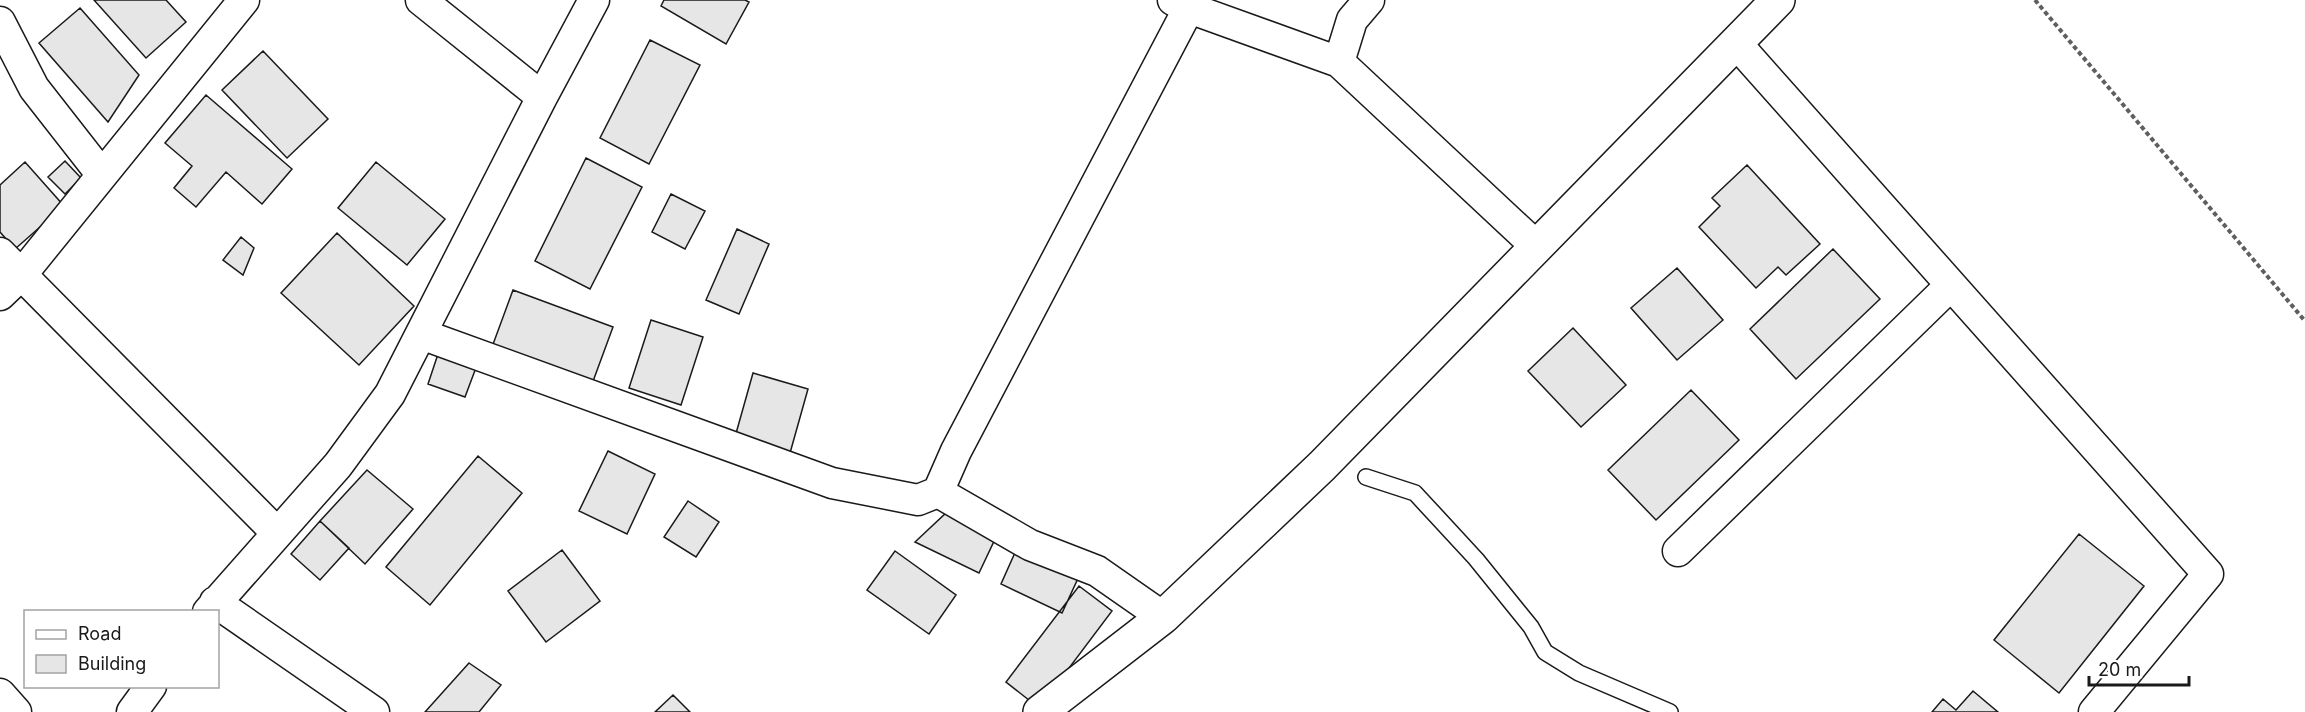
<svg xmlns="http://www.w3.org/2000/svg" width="2305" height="712" viewBox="0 0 2305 712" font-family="Inter,sans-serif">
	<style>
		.building { fill: #e6e6e6; stroke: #1a1a1a; stroke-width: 1.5 }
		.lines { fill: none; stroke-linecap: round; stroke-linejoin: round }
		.lane-casing { stroke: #1a1a1a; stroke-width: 18 }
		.street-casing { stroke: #1a1a1a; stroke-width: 33 }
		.secondary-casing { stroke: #1a1a1a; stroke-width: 36 }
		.path { stroke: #5f5f5f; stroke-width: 4; stroke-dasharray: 4.5 3; stroke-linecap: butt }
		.lane { stroke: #fff; stroke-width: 15 }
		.street { stroke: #fff; stroke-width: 30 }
		.secondary { stroke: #fff; stroke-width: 33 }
	</style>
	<rect width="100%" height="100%" fill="#fff"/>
	<path class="building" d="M 94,0 L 166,0 L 186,22 L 146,58 Z
		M 664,0 L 745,0 L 749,2 L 726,44 L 661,6 Z
		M 80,8 L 139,75 L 108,122 L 39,43 Z
		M 650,40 L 700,65 L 649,164 L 600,138 Z
		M 263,51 L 328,119 L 287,158 L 222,90 Z
		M 206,95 L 292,169 L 262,204 L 226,172 L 196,207 L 174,188 L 192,166 L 165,143 Z
		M 586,158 L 642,187 L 590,289 L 535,261 Z
		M 65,161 L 81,178 L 65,194 L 48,177 Z
		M 25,162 L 64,206 L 15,249 L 0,232 L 0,185 Z
		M 376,162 L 445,219 L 407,265 L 338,208 Z
		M 1747,165 L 1820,244 L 1786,275 L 1778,267 L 1756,288 L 1699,227 L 1720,206 L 1712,198 Z
		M 671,194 L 705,211 L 685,249 L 652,232 Z
		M 737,229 L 769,244 L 739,314 L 706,300 Z
		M 337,233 L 414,306 L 359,365 L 281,293 Z
		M 241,237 L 254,248 L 243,275 L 223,260 Z
		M 1833,249 L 1880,299 L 1796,379 L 1750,329 Z
		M 1677,268 L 1723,320 L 1677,360 L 1631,308 Z
		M 513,290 L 613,327 L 592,384 L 492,347 Z
		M 651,320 L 703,337 L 681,405 L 629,388 Z
		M 1573,328 L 1626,385 L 1581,427 L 1528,371 Z
		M 439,351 L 477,365 L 465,397 L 428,384 Z
		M 753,373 L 808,389 L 790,453 L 735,437 Z
		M 1691,390 L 1739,440 L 1656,520 L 1608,470 Z
		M 608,451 L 655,474 L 627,534 L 579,511 Z
		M 478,456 L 522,493 L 430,605 L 386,567 Z
		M 367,470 L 413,509 L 365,564 L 320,521 Z
		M 688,501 L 719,522 L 696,557 L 664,537 Z
		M 946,513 L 996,537 L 979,573 L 915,542 Z
		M 320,521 L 349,548 L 320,580 L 291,554 Z
		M 2079,534 L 2144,586 L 2059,693 L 1994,640 Z
		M 1018,546 L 1080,574 L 1062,613 L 1001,584 Z
		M 562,550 L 600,601 L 546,642 L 508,591 Z
		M 895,551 L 956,595 L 929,634 L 867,590 Z
		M 1079,586 L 1112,611 L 1039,708 L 1006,682 Z
		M 469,663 L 501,685 L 479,712 L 425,712 Z
		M 1973,691 L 1998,712 L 1932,712 L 1943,699 L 1956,710 Z
		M 673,695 L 690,712 L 655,712 Z"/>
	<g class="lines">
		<g class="lane-casing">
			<path id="lane" d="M 1366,477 L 1415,493 L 1476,559 L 1531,627 L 1545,652 L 1579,673 L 1670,712"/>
		</g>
		<g class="street-casing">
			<path id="street" d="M 421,0 L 542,97
				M 1173,0 L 1189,8 L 1339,62 L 1537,247
				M 0,22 L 34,88 L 102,175
				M 1736,43 L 2208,574 L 2094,712
				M 1339,62 L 1352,20 L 1369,0
				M 0,253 L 277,533
				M 0,295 L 22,274 L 244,0
				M 421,334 L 832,483 L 918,500 L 938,492 L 1030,545 L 1097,571 L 1163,617
				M 938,492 L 956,451 L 1193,0
				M 1678,551 L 1951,285
				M 215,602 L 374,712
				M 208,612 L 338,465 L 390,394 L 542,97 L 594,0
				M 0,694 L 16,712
				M 132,712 L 151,686"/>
		</g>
		<g class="secondary-casing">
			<path id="secondary" d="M 1040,712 L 1163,617 L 1322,466 L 1778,0"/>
		</g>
		<path class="path" d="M 2035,0 L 2305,321"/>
		<use href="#lane" class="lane"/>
		<use href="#street" class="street"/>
		<use href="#secondary" class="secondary"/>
	</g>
	<rect x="24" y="610" width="195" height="78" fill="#ffffff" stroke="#a3a3a3" stroke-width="1.5"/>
	<rect x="36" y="630" width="30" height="9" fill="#ffffff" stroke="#a3a3a3" stroke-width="1.5"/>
	<text x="78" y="640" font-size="18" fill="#1a1a1a">Road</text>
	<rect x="36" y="655" width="30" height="18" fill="#e6e6e6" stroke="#a3a3a3" stroke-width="1.5"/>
	<text x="78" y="670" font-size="18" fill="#1a1a1a">Building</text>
	<path d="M2089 676v9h100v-9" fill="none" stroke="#1a1a1a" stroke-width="3"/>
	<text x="2098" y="676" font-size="18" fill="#1a1a1a" stroke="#ffffff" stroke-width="4.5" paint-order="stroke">20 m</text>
</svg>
